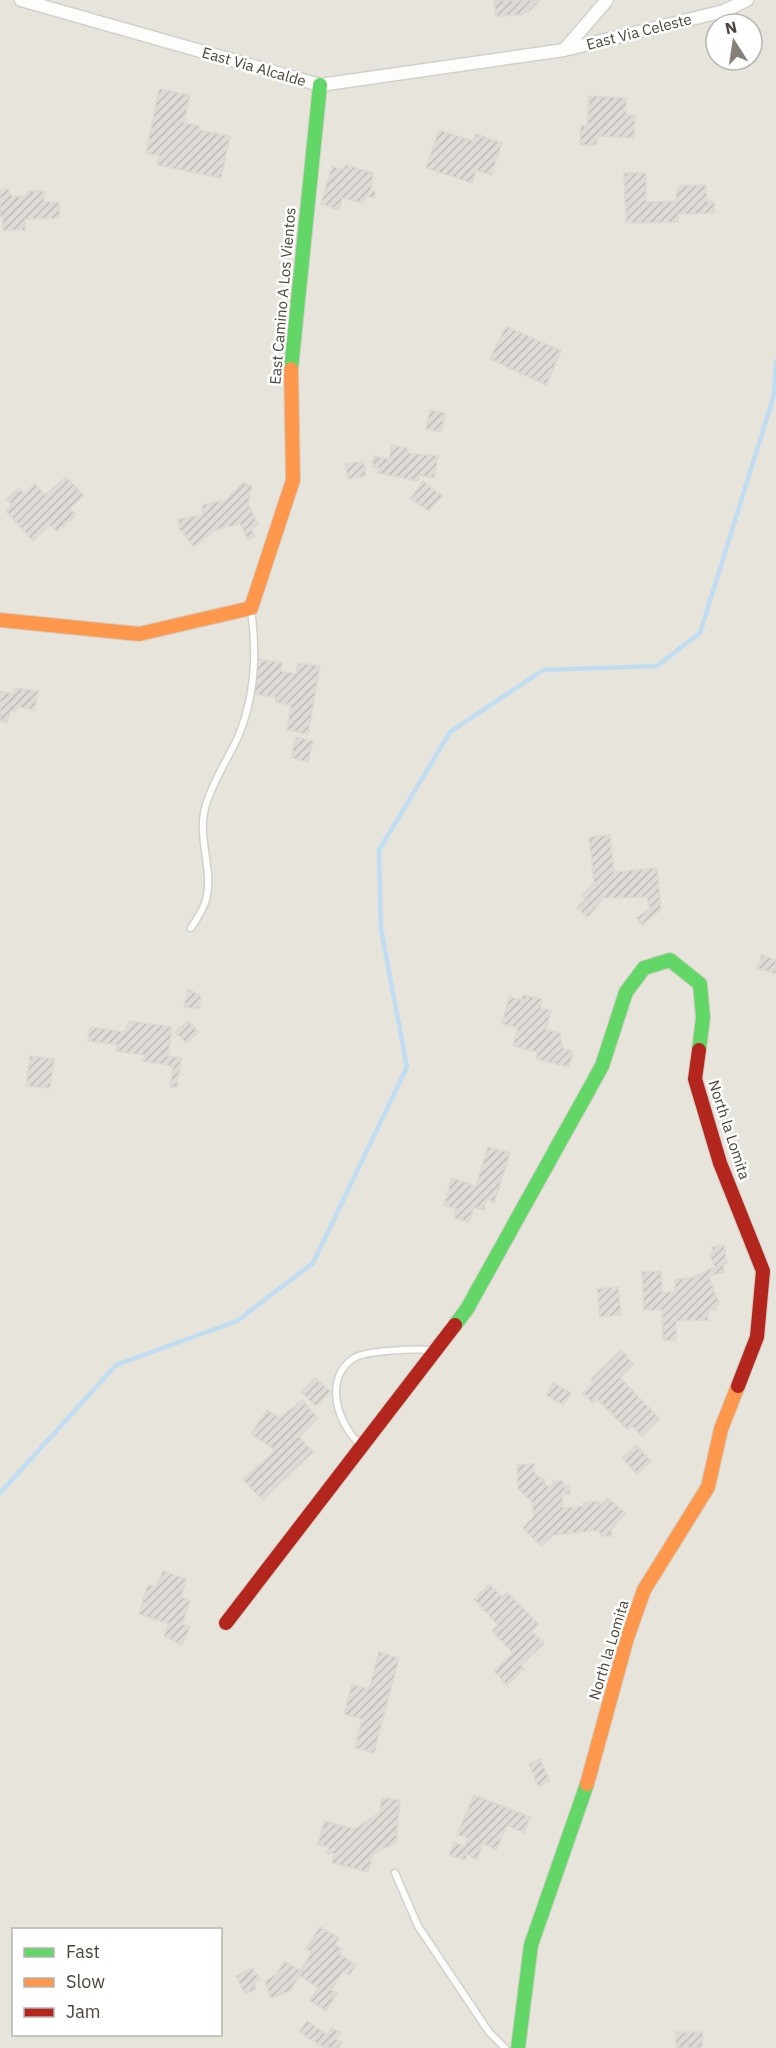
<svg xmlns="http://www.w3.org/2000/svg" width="776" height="2048" viewBox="0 0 776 2048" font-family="'IBM Plex Sans',sans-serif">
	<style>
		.residential { fill: #e7e4dc; fill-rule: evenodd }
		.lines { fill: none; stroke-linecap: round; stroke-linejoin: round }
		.stream { stroke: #c0ddf1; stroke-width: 4.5 }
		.building { fill: url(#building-hatch); stroke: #dcd9d4; stroke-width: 1.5 }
		.lane-casing { stroke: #d2d0cb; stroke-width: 9 }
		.street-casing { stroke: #d2d0cb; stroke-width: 15 }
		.fast-casing { stroke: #d3cfc5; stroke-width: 16 }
		.slow-casing { stroke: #d3cfc5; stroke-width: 16 }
		.jam-casing { stroke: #d3cfc5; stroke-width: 16 }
		.lane { stroke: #fdfdfc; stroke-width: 6 }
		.street { stroke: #fdfdfc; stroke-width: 12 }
		.fast { stroke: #63d668; stroke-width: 14 }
		.slow { stroke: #ff974d; stroke-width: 14 }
		.jam { stroke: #b3261e; stroke-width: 14 }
		.labels { text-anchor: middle; stroke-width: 5; stroke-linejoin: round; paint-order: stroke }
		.street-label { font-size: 15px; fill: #4b4439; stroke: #fff }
	</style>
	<defs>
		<pattern id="building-hatch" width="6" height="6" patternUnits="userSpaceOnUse" patternTransform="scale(1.5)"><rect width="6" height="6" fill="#dedbd6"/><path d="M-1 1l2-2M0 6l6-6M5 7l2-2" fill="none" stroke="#c0bdb8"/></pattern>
	</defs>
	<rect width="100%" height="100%" fill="#f4f2ee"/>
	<path class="residential" d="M 0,0 L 776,0 L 776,2048 L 0,2048 ZM 716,24 L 752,24 L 752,60 L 716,60 ZM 14,1930 L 220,1930 L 220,2034 L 14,2034 Z"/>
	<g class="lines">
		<path class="stream" d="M 0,1493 L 116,1365 L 237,1321 L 313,1263 L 407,1067 L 381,929 L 379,850 L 450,732 L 543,670 L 657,666 L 700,633 L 774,395 L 776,361"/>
	</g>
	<path class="building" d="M 494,0 L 540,0 L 531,10 L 522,15 L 496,16 Z
		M 159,89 L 190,95 L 184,123 L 199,126 L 198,130 L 230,136 L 221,178 L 157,165 L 160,156 L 146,153 Z
		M 589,96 L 626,98 L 626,115 L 635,116 L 634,138 L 597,136 L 596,145 L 580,145 L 581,126 L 587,126 Z
		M 439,130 L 473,141 L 476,134 L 502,143 L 491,175 L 476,170 L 472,183 L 426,168 Z
		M 346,165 L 373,173 L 371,190 L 375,191 L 375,198 L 365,196 L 363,203 L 342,198 L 339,210 L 321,204 L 332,166 L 342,170 Z
		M 624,173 L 646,173 L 646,202 L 675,201 L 679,186 L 706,185 L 707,201 L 714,201 L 714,213 L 678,214 L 678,222 L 626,223 Z
		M 7,188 L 12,197 L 27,196 L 27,191 L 44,191 L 44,202 L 59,202 L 59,218 L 25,219 L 25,230 L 3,230 L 3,217 L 0,217 L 0,190 Z
		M 506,326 L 561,351 L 546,385 L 490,359 Z
		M 430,410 L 445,413 L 441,432 L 426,429 Z
		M 392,445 L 407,448 L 408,453 L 438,456 L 434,478 L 419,475 L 418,481 L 378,473 L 379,468 L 372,467 L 374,456 L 389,459 Z
		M 363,461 L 366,476 L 348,479 L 345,464 Z
		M 66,477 L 84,496 L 70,508 L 76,515 L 57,532 L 50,525 L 33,541 L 6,511 L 12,505 L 6,499 L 19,488 L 24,494 L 35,484 L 45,495 Z
		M 423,481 L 442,496 L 429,511 L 410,499 Z
		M 243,483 L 252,486 L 248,504 L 258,524 L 251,529 L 255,536 L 248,540 L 240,524 L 215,530 L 194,547 L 180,530 L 178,519 L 203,515 L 202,505 L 226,500 Z
		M 258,659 L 282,663 L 281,671 L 296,674 L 298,663 L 320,666 L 308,734 L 287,730 L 291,705 L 276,702 L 275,697 L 252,694 Z
		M 15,688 L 39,691 L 34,710 L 17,707 L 16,712 L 10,711 L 7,723 L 0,721 L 0,691 L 14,694 Z
		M 296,737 L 313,741 L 308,762 L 291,758 Z
		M 610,835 L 614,872 L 657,868 L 661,909 L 642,925 L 637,918 L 650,908 L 647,897 L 604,898 L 588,917 L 577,908 L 586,898 L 581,896 L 594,882 L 589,837 Z
		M 762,955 L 776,960 L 776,974 L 757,968 Z
		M 188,989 L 201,996 L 199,1009 L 184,1007 Z
		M 523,995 L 542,999 L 540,1008 L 551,1010 L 546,1030 L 560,1033 L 562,1048 L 573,1051 L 569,1067 L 536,1059 L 538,1052 L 513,1046 L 518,1028 L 502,1024 L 509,997 L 522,1000 Z
		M 130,1021 L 172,1027 L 168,1056 L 181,1058 L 177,1087 L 170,1087 L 173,1066 L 143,1061 L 145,1055 L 116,1051 L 117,1045 L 88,1041 L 90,1027 L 124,1032 Z
		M 188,1021 L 199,1032 L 186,1043 L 175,1032 Z
		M 30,1056 L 54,1059 L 50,1088 L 26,1086 Z
		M 488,1147 L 510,1153 L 494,1203 L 487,1198 L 484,1210 L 474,1207 L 469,1222 L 454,1218 L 456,1209 L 444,1205 L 452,1178 L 476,1186 Z
		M 724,1245 L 727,1263 L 723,1264 L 724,1272 L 709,1276 L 719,1304 L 715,1305 L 716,1310 L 708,1310 L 708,1320 L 676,1321 L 676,1340 L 663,1341 L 662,1310 L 644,1310 L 642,1272 L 661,1271 L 662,1292 L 675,1292 L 675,1279 L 691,1278 L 715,1267 L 709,1254 L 713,1253 L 712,1247 Z
		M 618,1287 L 621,1315 L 600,1317 L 597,1289 Z
		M 621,1350 L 634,1364 L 620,1378 L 660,1419 L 642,1436 L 632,1426 L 628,1430 L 597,1399 L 593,1403 L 583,1393 L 594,1383 L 591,1379 Z
		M 315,1378 L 330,1391 L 316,1406 L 301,1392 Z
		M 553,1383 L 571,1393 L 563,1405 L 546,1395 Z
		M 302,1400 L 318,1418 L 299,1437 L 313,1452 L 263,1500 L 243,1480 L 275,1450 L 251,1434 L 267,1410 L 280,1418 Z
		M 636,1445 L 651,1461 L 637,1474 L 622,1458 Z
		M 534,1464 L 535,1475 L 544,1479 L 545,1486 L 554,1486 L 553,1481 L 562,1481 L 564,1487 L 570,1486 L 570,1494 L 562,1494 L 563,1508 L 584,1506 L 583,1503 L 597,1501 L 601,1505 L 607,1498 L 626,1513 L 611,1530 L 612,1536 L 601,1536 L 599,1530 L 554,1535 L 541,1546 L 523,1528 L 534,1516 L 532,1502 L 518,1488 L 517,1465 Z
		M 163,1571 L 186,1579 L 181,1597 L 190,1601 L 182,1624 L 190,1626 L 182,1645 L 164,1636 L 169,1624 L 139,1614 L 148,1585 L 156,1587 Z
		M 490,1584 L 502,1597 L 507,1592 L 539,1625 L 532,1631 L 544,1644 L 521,1665 L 524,1669 L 507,1685 L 494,1671 L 513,1653 L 492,1631 L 498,1625 L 474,1599 Z
		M 379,1652 L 399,1658 L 374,1753 L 355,1748 L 362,1719 L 344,1714 L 352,1685 L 369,1689 Z
		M 540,1759 L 550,1781 L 538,1786 L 529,1764 Z
		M 474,1795 L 530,1817 L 524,1833 L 507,1825 L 496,1850 L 483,1843 L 477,1860 L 467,1854 L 466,1860 L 449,1855 L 454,1842 L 465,1846 L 468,1838 L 457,1835 Z
		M 382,1798 L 400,1800 L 396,1842 L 373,1854 L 368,1872 L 332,1863 L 334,1854 L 327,1853 L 329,1847 L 318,1845 L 324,1821 L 355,1829 L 380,1812 Z
		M 320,1927 L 339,1938 L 335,1945 L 342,1949 L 339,1954 L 356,1965 L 350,1975 L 343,1971 L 331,1990 L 337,1993 L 326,2011 L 310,2001 L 318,1988 L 298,1975 L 312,1952 L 306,1949 Z
		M 284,1961 L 301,1971 L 299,1976 L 290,1991 L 271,1998 L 265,1981 L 277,1974 Z
		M 252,1968 L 261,1980 L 254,1983 L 256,1989 L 245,1994 L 236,1976 Z
		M 307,2021 L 327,2035 L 332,2028 L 341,2033 L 336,2039 L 342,2042 L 338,2048 L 324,2048 L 299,2032 Z
		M 676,2032 L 703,2032 L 702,2048 L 676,2048 Z"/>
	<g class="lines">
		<g class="lane-casing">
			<path id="lane" d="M 191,928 C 197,919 203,910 206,900 C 214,870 197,839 205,808 C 212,782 227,761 238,737 C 255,697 257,652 251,610
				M 362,1446 C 338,1426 322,1379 354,1358 C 367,1350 416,1349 432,1350
				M 395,1873 L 418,1926 L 489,2032 L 505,2048"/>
		</g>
		<g class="street-casing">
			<path id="street" d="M 21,0 L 320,85 L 564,50 L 724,11 L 747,0
				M 564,50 L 607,0"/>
		</g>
		<g class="fast-casing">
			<path id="fast" d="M 291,369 L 320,85
				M 455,1325 L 467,1309 L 602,1066 L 626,992 L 644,968 L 670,960 L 700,984 L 703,1017 L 699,1050
				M 518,2048 L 531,1945 L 587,1784"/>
		</g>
		<g class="slow-casing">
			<path id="slow" d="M 0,620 L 139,634 L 251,608 L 293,480 L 291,369
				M 587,1784 L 627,1638 L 644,1590 L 708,1487 L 721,1429 L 738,1386"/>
		</g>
		<g class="jam-casing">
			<path id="jam" d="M 699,1050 L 695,1079 L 720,1163 L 763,1271 L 757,1337 L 738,1386
				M 226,1623 L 455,1325"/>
		</g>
		<use href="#lane" class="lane"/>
		<use href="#street" class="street"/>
		<use href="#fast" class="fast"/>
		<use href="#slow" class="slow"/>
		<use href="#jam" class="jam"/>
	</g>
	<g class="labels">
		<g class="street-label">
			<text transform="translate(639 32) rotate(-14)" y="5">East Via Celeste</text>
			<text transform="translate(254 67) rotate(16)" y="5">East Via Alcalde</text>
			<text transform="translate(283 296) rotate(-85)" y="5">East Camino A Los Vientos</text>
			<text transform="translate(729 1130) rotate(72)" y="5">North la Lomita</text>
			<text transform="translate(609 1650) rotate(-73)" y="5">North la Lomita</text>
		</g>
	</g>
	<rect x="12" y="1928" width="210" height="108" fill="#ffffff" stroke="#b7b4b0" stroke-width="1.5"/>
	<rect x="24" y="1948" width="30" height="9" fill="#63d668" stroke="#b7b4b0" stroke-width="1.5"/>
	<text x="66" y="1958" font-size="18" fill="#4b4439">Fast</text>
	<rect x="24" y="1978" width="30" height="9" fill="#ff974d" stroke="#b7b4b0" stroke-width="1.5"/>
	<text x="66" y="1988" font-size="18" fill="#4b4439">Slow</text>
	<rect x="24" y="2008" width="30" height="9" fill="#b3261e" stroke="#b7b4b0" stroke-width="1.5"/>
	<text x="66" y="2018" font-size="18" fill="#4b4439">Jam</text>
	<g transform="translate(734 42) rotate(348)"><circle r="28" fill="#ffffff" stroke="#b7b4b0" stroke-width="1.5"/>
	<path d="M0-4.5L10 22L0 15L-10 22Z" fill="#868178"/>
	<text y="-9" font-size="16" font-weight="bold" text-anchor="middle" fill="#4b4439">N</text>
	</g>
</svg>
